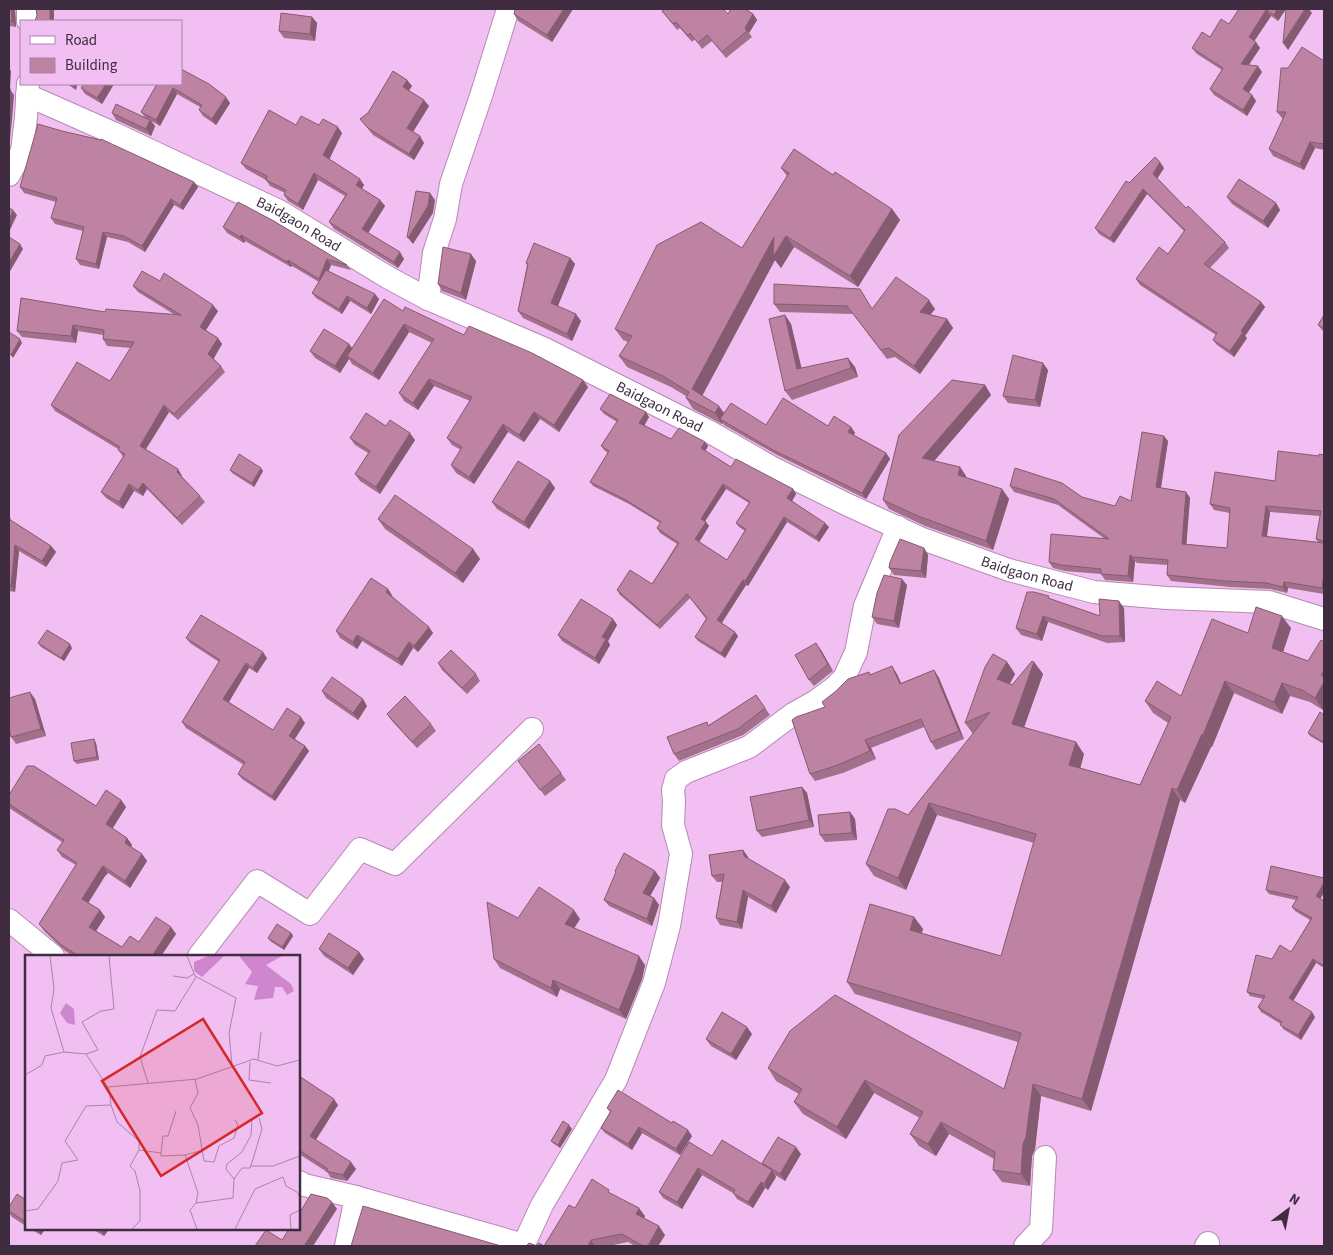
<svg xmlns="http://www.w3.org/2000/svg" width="1333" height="1255" viewBox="0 0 1333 1255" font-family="'Source Sans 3',sans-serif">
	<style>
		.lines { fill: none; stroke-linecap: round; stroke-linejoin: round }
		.minor-casing { stroke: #b688b7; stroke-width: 24 }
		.minor { stroke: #fff; stroke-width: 22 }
		.wall { fill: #a3708b; fill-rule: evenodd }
		.shaded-wall { fill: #855b71 }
		.building { fill: #be82a2; stroke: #855b71; fill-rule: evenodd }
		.labels { text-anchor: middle; stroke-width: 4; stroke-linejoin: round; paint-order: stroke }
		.street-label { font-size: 15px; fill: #402c40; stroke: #f1bff1 }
		.inset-road { fill: none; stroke: #aa84aa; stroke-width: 1 }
		.view { fill: #d62828; fill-opacity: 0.15; stroke: #d62828; stroke-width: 2.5 }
		.inset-edge { fill: none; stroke: #402c40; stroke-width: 2.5 }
	</style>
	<rect width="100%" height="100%" fill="#f1bff1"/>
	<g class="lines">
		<g class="minor-casing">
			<g id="minor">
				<path d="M 28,21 L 28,9"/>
				<path id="s1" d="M 27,95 L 113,133 L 279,211 L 389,278 L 428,299 L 543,348 L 710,432 L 771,467 L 846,504 L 920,538 L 1009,570 L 1094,592 L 1167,598 L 1269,602 L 1324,619"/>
				<path d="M 9,175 L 22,151 L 26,117 L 28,84"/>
				<path d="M 428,299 L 434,253 L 445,219 L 451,184 L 481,96 L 508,9"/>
				<path d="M 9,920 L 53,956"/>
				<path d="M 199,956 L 257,881 L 310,914 L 360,849 L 395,864 L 532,729"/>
				<path d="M 299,1182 L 304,1185 L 356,1197"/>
				<path d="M 346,1246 L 356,1197 L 524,1245"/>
				<path d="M 523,1246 L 542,1205 L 616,1080 L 654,983 L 669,926 L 681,854 L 673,825 L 674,801 L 673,790 L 676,779 L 686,772 L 749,747 L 793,714 L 816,701 L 834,688 L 844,678 L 856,652 L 865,606 L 898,527"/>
				<path d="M 1025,1246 L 1041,1229 L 1045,1157"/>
				<path d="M 1206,1246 L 1208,1243"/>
			</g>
		</g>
		<use href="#minor" class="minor"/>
	</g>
	<path class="wall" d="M 9,9 L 15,9 L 16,27 L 9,26 Z
		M 573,9 L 552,42 L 518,21 L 514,14 Z
		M 1239,9 L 1286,9 L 1278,21 L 1271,16 L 1254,41 L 1260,48 L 1249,65 L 1262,72 L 1249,93 L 1252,95 L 1256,101 L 1247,116 L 1214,95 L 1210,89 L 1222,70 L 1197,54 L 1192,48 L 1229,24 Z
		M 662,11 L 728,14 L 753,14 L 757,20 L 749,33 L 752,37 L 726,58 L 712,41 L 702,49 L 695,39 L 692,42 L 680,28 L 677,30 Z
		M 312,17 L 317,23 L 315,41 L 284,38 L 279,31 Z
		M 1324,61 L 1324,150 L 1315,148 L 1304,170 L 1273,156 L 1269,149 L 1283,118 L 1282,118 L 1277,112 L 1288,68 Z
		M 407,80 L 412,86 L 409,90 L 429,106 L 413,132 L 424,143 L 414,160 L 373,135 L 360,119 Z
		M 67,84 L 77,84 L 76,90 Z
		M 114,84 L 102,104 L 85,94 L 81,88 Z
		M 157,84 L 181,84 L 230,103 L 216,125 L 203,116 L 199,110 L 200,107 L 177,94 L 160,126 L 151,121 L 155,126 L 151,136 L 116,120 L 112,113 L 145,117 L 141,112 Z
		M 296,125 L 319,125 L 342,133 L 329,159 L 364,185 L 362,189 L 380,200 L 385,206 L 368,233 L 404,259 L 398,268 L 334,229 L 329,222 L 345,196 L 318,180 L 303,210 L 288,201 L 284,195 L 285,193 L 270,186 L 266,180 L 246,169 L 241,163 Z
		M 781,168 L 833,175 L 892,209 L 900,220 L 858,287 L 794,247 L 781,268 L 775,260 L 702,395 L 724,413 L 766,425 L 851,427 L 855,433 L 854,435 L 886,453 L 890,459 L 866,499 L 777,455 L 724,425 L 723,423 L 722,424 L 693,409 L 686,398 L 686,396 L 671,387 L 627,367 L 619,356 L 628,342 L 623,340 L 615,329 L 742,248 L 787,176 Z
		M 1164,168 L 1157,178 L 1186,208 L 1225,242 L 1229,248 L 1210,268 L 1261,302 L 1265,307 L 1245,336 L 1247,338 L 1234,357 L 1217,345 L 1213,340 L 1216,335 L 1140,285 L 1136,279 L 1168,254 L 1184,231 L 1147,194 L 1114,243 L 1099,234 L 1095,228 L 1129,183 Z
		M 194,182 L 198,187 L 183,210 L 174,205 L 145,252 L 128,242 L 107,237 L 99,269 L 80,265 L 76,259 L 83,231 L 55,224 L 51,218 L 56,202 L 24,193 L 20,187 Z
		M 1227,197 L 1276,203 L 1280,210 L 1268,228 L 1232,204 Z
		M 223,227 L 347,265 L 351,270 L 331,265 L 328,271 L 379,299 L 371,314 L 350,301 L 342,314 L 316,298 L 312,293 L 319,282 L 292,266 L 291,267 L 245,241 L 244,243 L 227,233 Z
		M 570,258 L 575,264 L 558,306 L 581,321 L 572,341 L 523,318 L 518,311 L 527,265 L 526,263 Z
		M 476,261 L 466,300 L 442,291 L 438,284 Z
		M 160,281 L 218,311 L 206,330 L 222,344 L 213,359 L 221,366 L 225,372 L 178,420 L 169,412 L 146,449 L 182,476 L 182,477 L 200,496 L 205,502 L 182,525 L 147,489 L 143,496 L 134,491 L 123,509 L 106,498 L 101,492 L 123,457 L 118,449 L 55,411 L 51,405 L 110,381 L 131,348 L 107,346 L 103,339 L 103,335 L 78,331 L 76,343 L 22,337 L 17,331 L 105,312 L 175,315 L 138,292 L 133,286 Z
		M 774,284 L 873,309 L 935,309 L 930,315 L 947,319 L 953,328 L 920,374 L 895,357 L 887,359 L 853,314 L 780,312 L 774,304 Z
		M 403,311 L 464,335 L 588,387 L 559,432 L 540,419 L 524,442 L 508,432 L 474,484 L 456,473 L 451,465 L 461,450 L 452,445 L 447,438 L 470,401 L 434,386 L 418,410 L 404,401 L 399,393 L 432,343 L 409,332 L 379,380 L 352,364 L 349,359 L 340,373 L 315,358 L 310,351 L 349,344 L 352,348 Z
		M 785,315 L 791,324 L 801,368 L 855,367 L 858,377 L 792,400 L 785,391 Z
		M 1324,315 L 1324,332 L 1318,325 Z
		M 1048,370 L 1040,407 L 1008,403 L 1003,396 Z
		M 985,385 L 991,395 L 934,461 L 960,467 L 966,476 L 966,478 L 1002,489 L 1009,499 L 993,550 L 925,526 L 889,509 L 883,500 Z
		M 600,409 L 649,417 L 644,425 L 671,439 L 705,442 L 708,446 L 705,451 L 731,467 L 793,489 L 796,494 L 792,501 L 829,527 L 819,542 L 787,522 L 748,586 L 746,585 L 722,623 L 738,636 L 725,658 L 698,641 L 695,637 L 706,619 L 690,598 L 660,629 L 620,595 L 617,590 L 652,584 L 677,544 L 660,533 L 657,528 L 660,523 L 629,504 L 593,486 L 590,482 L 608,453 L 605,451 L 601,446 L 617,422 L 604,414 ZM 726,489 L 749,503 L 736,523 L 739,527 L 745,531 L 727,560 L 699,542 L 709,526 L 705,521 Z
		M 386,426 L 415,440 L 380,494 L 360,481 L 355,474 L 368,453 L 355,445 L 350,438 Z
		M 1168,441 L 1161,488 L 1186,492 L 1190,498 L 1186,544 L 1227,548 L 1230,513 L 1214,510 L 1210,504 L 1275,481 L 1319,456 L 1324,455 L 1324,594 L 1288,588 L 1287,593 L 1270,589 L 1230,587 L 1171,581 L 1167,575 L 1168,565 L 1137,563 L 1135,561 L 1133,582 L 1105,580 L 1101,574 L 1065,571 L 1053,568 L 1049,562 L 1105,539 L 1058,505 L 1014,492 L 1010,486 L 1082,497 L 1115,506 L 1131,501 ZM 1270,512 L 1320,516 L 1316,539 L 1318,542 L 1267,537 Z
		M 230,470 L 263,471 L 254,487 L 232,473 Z
		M 550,481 L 555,488 L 529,529 L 497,509 L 492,502 Z
		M 9,516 L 11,519 L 10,520 L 51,546 L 56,552 L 46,567 L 19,551 L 15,592 L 9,591 Z
		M 378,519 L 473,549 L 480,559 L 463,583 L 385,529 Z
		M 924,548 L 928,555 L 926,578 L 894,575 L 889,568 Z
		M 907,585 L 899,628 L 877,624 L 872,617 Z
		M 392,595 L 392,596 L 433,633 L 418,652 L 413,648 L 402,666 L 362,641 L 357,649 L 340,638 L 336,631 Z
		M 1050,599 L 1100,616 L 1124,608 L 1125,642 L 1107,643 L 1048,622 L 1042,641 L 1021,635 L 1016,628 Z
		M 613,619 L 617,625 L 608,641 L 610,645 L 599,664 L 562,641 L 558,635 Z
		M 1291,628 L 1283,652 L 1308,661 L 1324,642 L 1324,708 L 1323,710 L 1310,702 L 1290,696 L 1282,714 L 1234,693 L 1212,747 L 1211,747 L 1185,803 L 1180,800 L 1091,1111 L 1041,1096 L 1035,1149 L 1032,1156 L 1030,1186 L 1002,1182 L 993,1170 L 994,1159 L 949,1134 L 936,1156 L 919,1146 L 910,1134 L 920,1118 L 874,1093 L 846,1139 L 803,1114 L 794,1102 L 799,1094 L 776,1081 L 768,1068 L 1004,1089 L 1018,1042 L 855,994 L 847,982 L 914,917 L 923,929 L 921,933 L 1001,956 L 1034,843 L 937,815 L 906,890 L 874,876 L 866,864 L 908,815 L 973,734 L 965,723 L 1007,662 L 1015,674 L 1010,684 L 1012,685 L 1034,662 L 1043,674 L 1024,727 L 1084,754 L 1080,768 L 1140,785 L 1168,723 L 1153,713 L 1145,701 L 1181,696 L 1248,633 Z
		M 186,638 L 267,658 L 257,673 L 249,668 L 229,702 L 273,730 L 305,723 L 295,739 L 305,746 L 309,751 L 275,801 L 242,779 L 238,774 L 244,765 L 186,728 L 182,722 L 219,662 L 190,643 Z
		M 38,643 L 72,648 L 64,661 L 41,647 Z
		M 821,650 L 833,671 L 814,686 L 809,680 Z
		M 438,663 L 476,674 L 480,681 L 467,694 L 442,670 Z
		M 934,670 L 939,678 L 964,739 L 936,750 L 931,742 L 924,727 L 871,748 L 876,759 L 843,773 L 815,781 L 810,774 L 825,707 L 871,675 L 897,674 L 901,683 Z
		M 322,691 L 367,706 L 358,720 L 326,698 Z
		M 756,695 L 770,715 L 743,735 L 679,761 L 674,754 L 709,725 Z
		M 35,699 L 46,736 L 16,744 L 11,737 Z
		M 387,714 L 431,724 L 436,731 L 417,748 L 392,721 Z
		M 1324,715 L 1324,744 L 1310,736 L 1308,733 Z
		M 96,743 L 99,760 L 77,764 L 74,761 Z
		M 518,761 L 561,773 L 566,780 L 545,796 Z
		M 802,787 L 807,793 L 814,827 L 762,837 L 757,831 Z
		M 9,795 L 96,806 L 121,800 L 126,807 L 112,828 L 127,838 L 132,845 L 131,847 L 142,854 L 147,861 L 130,888 L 108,873 L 105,876 L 88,903 L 100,910 L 105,917 L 96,931 L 122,947 L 139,942 L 171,927 L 176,934 L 161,956 L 73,956 L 65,951 L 44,931 L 39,924 L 76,865 L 62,857 L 57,850 L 62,842 L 9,808 Z
		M 850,812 L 855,819 L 857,840 L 825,842 L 820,835 Z
		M 743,850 L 748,857 L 748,859 L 790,887 L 776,913 L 748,897 L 742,929 L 720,925 L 716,918 L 722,882 L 717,882 L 712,876 Z
		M 615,871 L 655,871 L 660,878 L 650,896 L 654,898 L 659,905 L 652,926 L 609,906 L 604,900 L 616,873 Z
		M 1266,890 L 1320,899 L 1324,901 L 1324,968 L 1316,963 L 1293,1001 L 1315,1017 L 1301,1040 L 1283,1029 L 1281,1024 L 1261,1012 L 1258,1007 L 1263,999 L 1250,996 L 1247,992 L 1272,959 L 1291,952 L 1310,920 L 1295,911 L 1292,907 L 1296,900 L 1269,894 Z
		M 518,918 L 580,919 L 574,928 L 645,965 L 642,979 L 626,1019 L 560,989 L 557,997 L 500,968 L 494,959 Z
		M 291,933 L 293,936 L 284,950 L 270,941 L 268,938 Z
		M 319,949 L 359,952 L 364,959 L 353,975 L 324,956 Z
		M 752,1034 L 736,1060 L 711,1046 L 706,1039 Z
		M 299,1076 L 338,1105 L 316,1140 L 356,1169 L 347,1181 L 331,1178 L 327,1172 L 299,1154 Z
		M 607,1108 L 692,1136 L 680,1155 L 642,1133 L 632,1150 L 605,1133 L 601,1128 L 610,1112 Z
		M 572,1129 L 560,1148 L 554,1144 L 551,1141 Z
		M 801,1154 L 785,1181 L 775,1175 L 776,1177 L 768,1190 L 765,1188 L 753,1208 L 737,1199 L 733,1193 L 702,1175 L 682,1209 L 663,1198 L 659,1192 L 712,1156 L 764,1166 L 762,1163 Z
		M 613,1195 L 645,1216 L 644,1218 L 665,1235 L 658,1246 L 635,1246 L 628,1242 L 609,1246 L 526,1246 L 544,1246 L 575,1208 Z
		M 26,1200 L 26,1226 L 12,1217 L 9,1213 L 9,1207 Z
		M 30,1229 L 45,1229 L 41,1235 Z
		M 92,1229 L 109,1229 L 104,1236 Z"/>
	<path class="shaded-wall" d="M 11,9 L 15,9 L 16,27 L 12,21 Z
		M 50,9 L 54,9 L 54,21 L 50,21 Z
		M 564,9 L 573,9 L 552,42 L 547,35 Z
		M 1277,9 L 1286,9 L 1278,21 L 1274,15 Z
		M 1305,9 L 1309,9 L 1312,13 L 1288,50 L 1283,43 Z
		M 1266,10 L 1271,16 L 1253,43 L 1249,37 Z
		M 753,14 L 757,20 L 749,33 L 745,28 Z
		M 312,17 L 317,23 L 315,41 L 310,34 Z
		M 1256,42 L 1260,48 L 1245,70 L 1241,64 Z
		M 1258,66 L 1262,72 L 1247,95 L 1243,89 Z
		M 9,68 L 11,71 L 10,89 L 14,95 L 12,120 L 9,148 Z
		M 407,80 L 412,86 L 407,93 L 403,87 Z
		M 72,84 L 77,84 L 76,90 L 72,85 Z
		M 106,84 L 114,84 L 102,104 L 97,98 Z
		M 173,88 L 177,94 L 160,126 L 156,120 Z
		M 1252,95 L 1256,101 L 1247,116 L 1243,110 Z
		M 226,97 L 230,103 L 216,125 L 212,119 Z
		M 424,100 L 429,106 L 411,135 L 407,128 Z
		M 150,120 L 155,126 L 151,136 L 146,129 Z
		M 338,127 L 342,133 L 328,162 L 323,155 Z
		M 420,136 L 424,143 L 414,160 L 409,154 Z
		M 1310,142 L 1315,148 L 1304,170 L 1300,164 Z
		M 1160,162 L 1164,168 L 1157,179 L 1153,174 Z
		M 314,173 L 318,180 L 303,210 L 298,204 Z
		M 360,179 L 364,185 L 360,191 L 356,185 Z
		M 194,182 L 198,187 L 183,210 L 180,205 Z
		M 1143,189 L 1147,194 L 1114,243 L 1110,238 Z
		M 430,193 L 435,200 L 433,213 L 413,244 L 408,238 Z
		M 171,199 L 174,205 L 145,252 L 142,246 Z
		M 380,200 L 385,206 L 367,235 L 362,229 Z
		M 1276,203 L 1280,210 L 1268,228 L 1263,221 Z
		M 892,209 L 900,220 L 858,287 L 850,276 Z
		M 13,210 L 17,215 L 9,232 L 9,220 Z
		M 103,232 L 107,237 L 99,269 L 96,264 Z
		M 241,235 L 245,241 L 244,243 L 240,237 Z
		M 786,236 L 794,247 L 781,268 L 775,260 L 700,400 L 692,389 L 774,237 Z
		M 20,244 L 23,249 L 9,273 L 9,262 Z
		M 400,252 L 404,259 L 398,268 L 394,262 Z
		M 471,254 L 476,261 L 466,300 L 461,293 Z
		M 570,258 L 575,264 L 556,310 L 551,303 Z
		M 327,259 L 331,265 L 323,285 L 319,279 Z
		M 288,260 L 292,266 L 291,267 L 287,262 Z
		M 375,294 L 379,299 L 371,314 L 367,308 Z
		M 347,296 L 350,301 L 342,314 L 339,309 Z
		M 929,300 L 935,309 L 926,320 L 920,312 Z
		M 1261,302 L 1265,307 L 1245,336 L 1247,338 L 1234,357 L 1230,351 L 1241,331 Z
		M 213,305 L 218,311 L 204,333 L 200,327 Z
		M 576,314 L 581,321 L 572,341 L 567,334 Z
		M 785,315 L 791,324 L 804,378 L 797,369 Z
		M 947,319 L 953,328 L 920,374 L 914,366 Z
		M 404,324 L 409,332 L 379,380 L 373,373 Z
		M 73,325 L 78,331 L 76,343 L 71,336 Z
		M 218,338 L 222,344 L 213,360 L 208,354 Z
		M 20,339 L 22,343 L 13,358 L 11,355 Z
		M 349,344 L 354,351 L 347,356 L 349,359 L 340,373 L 335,366 Z
		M 848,358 L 855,367 L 858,377 L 851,368 Z
		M 1043,363 L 1048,370 L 1040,407 L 1035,400 Z
		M 429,379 L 434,386 L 418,410 L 413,403 Z
		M 583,380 L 588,387 L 559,432 L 554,425 Z
		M 985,385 L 991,395 L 929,467 L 922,458 Z
		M 164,405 L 169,412 L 144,452 L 140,446 Z
		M 719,406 L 727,417 L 720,419 L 723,423 L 722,424 L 715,413 Z
		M 534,412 L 540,419 L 524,442 L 519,435 Z
		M 646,412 L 649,417 L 643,428 L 639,423 Z
		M 503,424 L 508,432 L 474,484 L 469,477 Z
		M 851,427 L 855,433 L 852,437 L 848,432 Z
		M 410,433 L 415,440 L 380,494 L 376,487 Z
		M 1164,436 L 1168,441 L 1160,493 L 1156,487 Z
		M 705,442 L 708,446 L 704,453 L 701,448 Z
		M 886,453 L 890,459 L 866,499 L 862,493 Z
		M 960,467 L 966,476 L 964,485 L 958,475 Z
		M 261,468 L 263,471 L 254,487 L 252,483 Z
		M 178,469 L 182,476 L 181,478 L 177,472 Z
		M 550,481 L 555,488 L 529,529 L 524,522 Z
		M 143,483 L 147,489 L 143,496 L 138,490 Z
		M 129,484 L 134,491 L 123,509 L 119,502 Z
		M 723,484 L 726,489 L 704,523 L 701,519 Z
		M 793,489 L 796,494 L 791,503 L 787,498 Z
		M 1002,489 L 1009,499 L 993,550 L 986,541 Z
		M 1186,492 L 1190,498 L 1186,550 L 1182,544 Z
		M 1266,506 L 1270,512 L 1266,542 L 1262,536 Z
		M 784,517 L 787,522 L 748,586 L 745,581 Z
		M 706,522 L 709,526 L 698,544 L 695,539 Z
		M 825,523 L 829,527 L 819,542 L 816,537 Z
		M 15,545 L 19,551 L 15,592 L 11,586 Z
		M 51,546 L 56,552 L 46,567 L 42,561 Z
		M 924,548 L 928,555 L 926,578 L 921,571 Z
		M 473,549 L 480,559 L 463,583 L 455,573 Z
		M 1130,555 L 1135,561 L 1133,582 L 1128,576 Z
		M 1324,573 L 1324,592 L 1322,588 Z
		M 902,579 L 907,585 L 899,628 L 894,621 Z
		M 743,580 L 746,585 L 720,625 L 717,620 Z
		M 1284,582 L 1288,588 L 1287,593 L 1283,587 Z
		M 388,589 L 392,595 L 390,598 L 386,592 Z
		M 1119,601 L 1124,608 L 1125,642 L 1120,636 Z
		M 1043,616 L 1048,622 L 1042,641 L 1037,634 Z
		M 1282,616 L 1291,628 L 1280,661 L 1272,648 Z
		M 613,619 L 617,625 L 608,641 L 610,645 L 599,664 L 595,658 L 602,637 Z
		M 429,627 L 433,633 L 418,652 L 414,646 Z
		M 735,632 L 738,636 L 725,658 L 721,653 Z
		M 357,635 L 362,641 L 357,649 L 353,642 Z
		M 409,642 L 413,648 L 402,666 L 398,659 Z
		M 816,643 L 821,650 L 833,671 L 828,664 Z
		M 70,644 L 72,648 L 64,661 L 61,658 Z
		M 263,652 L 267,658 L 257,673 L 253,668 Z
		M 1007,662 L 1015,674 L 1005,691 L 997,679 Z
		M 1034,662 L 1043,674 L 1021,736 L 1012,724 Z
		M 246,663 L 249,668 L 227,705 L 223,699 Z
		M 892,666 L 897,674 L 905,692 L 900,684 Z
		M 934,670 L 939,678 L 964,739 L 959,731 Z
		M 1225,681 L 1234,693 L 1212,747 L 1203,735 Z
		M 1324,682 L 1324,708 L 1323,710 L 1315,698 Z
		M 1282,683 L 1290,696 L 1282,714 L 1274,702 Z
		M 30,692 L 35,699 L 46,736 L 41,729 Z
		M 363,699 L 367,706 L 358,720 L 353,713 Z
		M 301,717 L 305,723 L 293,741 L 289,736 Z
		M 1202,734 L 1211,747 L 1185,803 L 1177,790 Z
		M 94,739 L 96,743 L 99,760 L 97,757 Z
		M 865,740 L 871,748 L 876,759 L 870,751 Z
		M 1076,742 L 1084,754 L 1078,777 L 1069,765 Z
		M 305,746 L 309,751 L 275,801 L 272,796 Z
		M 802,787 L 807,793 L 814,827 L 809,820 Z
		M 1172,788 L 1180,800 L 1091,1111 L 1082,1099 Z
		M 121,800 L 126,807 L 111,831 L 106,824 Z
		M 929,803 L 937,815 L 906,890 L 898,878 Z
		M 850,812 L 855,819 L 857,840 L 852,833 Z
		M 127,838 L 132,845 L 129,850 L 125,843 Z
		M 743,850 L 748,857 L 749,863 L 744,856 Z
		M 142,854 L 147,861 L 130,888 L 125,881 Z
		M 103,866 L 108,873 L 105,876 L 87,905 L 82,899 L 100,870 Z
		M 655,871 L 660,878 L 648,900 L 643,893 Z
		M 785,880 L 790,887 L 776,913 L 771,906 Z
		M 1324,883 L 1324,893 L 1319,901 L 1316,896 Z
		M 743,890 L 748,897 L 742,929 L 737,922 Z
		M 654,898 L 659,905 L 652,926 L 647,919 Z
		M 100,910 L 105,917 L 94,934 L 89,927 Z
		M 574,910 L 580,919 L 571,933 L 565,924 Z
		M 914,917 L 923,929 L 919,942 L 910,930 Z
		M 171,927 L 176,934 L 161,956 L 152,956 Z
		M 291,933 L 293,936 L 284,950 L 282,947 Z
		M 359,952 L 364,959 L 353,975 L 348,968 Z
		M 639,956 L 645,965 L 642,979 L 626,1019 L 619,1010 Z
		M 1313,959 L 1316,963 L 1292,1003 L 1289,998 Z
		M 553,980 L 560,989 L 557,997 L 551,988 Z
		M 1312,1012 L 1315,1017 L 1301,1040 L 1298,1035 Z
		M 747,1027 L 752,1034 L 736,1060 L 731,1054 Z
		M 865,1080 L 874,1093 L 846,1139 L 837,1127 Z
		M 1033,1084 L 1041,1096 L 1035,1149 L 1032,1156 L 1030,1186 L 1021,1174 L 1023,1144 Z
		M 334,1099 L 338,1105 L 314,1142 L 310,1136 Z
		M 941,1122 L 949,1134 L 936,1156 L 928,1144 Z
		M 569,1125 L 572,1129 L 560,1148 L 558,1145 Z
		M 639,1127 L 642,1133 L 632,1150 L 628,1144 Z
		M 688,1130 L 692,1136 L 680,1155 L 676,1149 Z
		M 796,1147 L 801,1154 L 785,1181 L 780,1174 Z
		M 351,1162 L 356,1169 L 347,1181 L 343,1175 Z
		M 698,1168 L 702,1175 L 682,1209 L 677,1202 Z
		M 772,1170 L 776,1177 L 768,1190 L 764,1184 Z
		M 761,1182 L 765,1188 L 753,1208 L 748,1202 Z
		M 332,1202 L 337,1209 L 313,1246 L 304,1246 Z
		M 639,1208 L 645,1216 L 642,1222 L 636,1214 Z
		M 659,1226 L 665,1235 L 658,1246 L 648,1246 Z
		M 36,1229 L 45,1229 L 41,1235 Z
		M 100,1229 L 109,1229 L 104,1236 L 100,1230 Z
		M 591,1240 L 595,1246 L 588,1246 Z"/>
	<path class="building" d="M 9,9 L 11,9 L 12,21 L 9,21 Z
		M 36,9 L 50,9 L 50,21 L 35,21 L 37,15 Z
		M 515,9 L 564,9 L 547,35 L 514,14 Z
		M 665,9 L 723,9 L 728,14 L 731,9 L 745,9 L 753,14 L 745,28 L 747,31 L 722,52 L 707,35 L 698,43 L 690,33 L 688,36 L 676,22 L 673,24 L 662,11 Z
		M 1239,9 L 1277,9 L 1274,15 L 1266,10 L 1249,37 L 1256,42 L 1241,64 L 1258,66 L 1243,89 L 1252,95 L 1243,110 L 1210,89 L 1223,68 L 1192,48 L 1202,32 L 1210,37 L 1221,19 L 1229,24 Z
		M 1286,9 L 1305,9 L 1283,43 Z
		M 281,13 L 312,17 L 310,34 L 279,31 Z
		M 1302,47 L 1324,61 L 1324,144 L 1310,142 L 1300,164 L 1269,149 L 1286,112 L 1277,112 L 1281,68 L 1288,68 Z
		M 181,69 L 209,84 L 226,97 L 212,119 L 199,110 L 202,105 L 173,88 L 156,120 L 141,112 L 157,84 L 181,84 Z
		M 393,71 L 407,80 L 403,87 L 424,100 L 407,128 L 420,136 L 409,154 L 368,128 L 360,119 L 368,113 Z
		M 84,84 L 106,84 L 97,98 L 81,88 Z
		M 9,88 L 10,88 L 9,105 Z
		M 116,104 L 150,120 L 146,129 L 112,113 Z
		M 269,110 L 296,125 L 301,116 L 319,125 L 323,119 L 338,127 L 323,155 L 360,179 L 356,185 L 380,200 L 362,229 L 400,252 L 394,262 L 329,222 L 347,194 L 314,173 L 298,204 L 284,195 L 286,190 L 266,180 L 267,176 L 241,163 Z
		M 38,124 L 62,131 L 101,140 L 101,139 L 194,182 L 180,205 L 171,199 L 142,246 L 124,236 L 103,232 L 96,264 L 76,259 L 84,227 L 51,218 L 57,198 L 20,187 Z
		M 794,149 L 833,175 L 835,172 L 892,209 L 850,276 L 786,236 L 773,257 L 774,237 L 692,389 L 719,406 L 715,413 L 686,398 L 689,392 L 663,376 L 619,356 L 632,336 L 615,329 L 657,245 L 701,222 L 742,248 L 789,173 L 781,168 Z
		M 1155,157 L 1160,162 L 1153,174 L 1186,208 L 1188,206 L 1225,242 L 1204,264 L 1261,302 L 1241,331 L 1243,332 L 1230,351 L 1213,340 L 1217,333 L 1136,279 L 1159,247 L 1168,254 L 1185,230 L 1143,189 L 1110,238 L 1095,228 L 1126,181 L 1129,183 Z
		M 1239,179 L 1276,203 L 1263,221 L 1227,197 Z
		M 416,191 L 430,193 L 428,206 L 408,238 L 407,237 Z
		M 238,202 L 272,220 L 347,265 L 327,259 L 319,279 L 288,260 L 287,262 L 241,235 L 240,237 L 223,227 Z
		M 9,208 L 13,210 L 9,220 Z
		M 9,237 L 20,244 L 9,262 Z
		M 534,243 L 570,258 L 551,303 L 576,314 L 567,334 L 518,311 L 528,264 L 526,263 Z
		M 443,247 L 471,254 L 461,293 L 438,284 Z
		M 326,270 L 375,294 L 367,308 L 347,296 L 339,309 L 312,293 Z
		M 142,271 L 160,281 L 164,273 L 213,305 L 200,327 L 218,338 L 208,354 L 221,366 L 174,414 L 164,405 L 140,446 L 178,469 L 177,472 L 200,496 L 177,518 L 143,483 L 138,490 L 129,484 L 119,502 L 101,492 L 125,454 L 118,450 L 120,447 L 51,405 L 77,362 L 110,381 L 134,342 L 103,339 L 104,330 L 73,325 L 71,336 L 17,331 L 21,298 L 105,312 L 106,309 L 181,315 L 133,286 Z
		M 896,277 L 929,300 L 920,312 L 947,319 L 914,366 L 889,348 L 881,350 L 847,306 L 774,304 L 774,284 L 860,289 L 872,309 Z
		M 384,299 L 403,311 L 405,307 L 464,335 L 469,326 L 532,353 L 583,380 L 554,425 L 534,412 L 519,435 L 503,424 L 469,477 L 451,465 L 462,447 L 447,438 L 472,397 L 429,379 L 413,403 L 399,393 L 434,339 L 404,324 L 373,373 L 347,356 Z
		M 785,315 L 797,369 L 848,358 L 851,368 L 785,391 L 769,319 Z
		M 1324,315 L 1324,329 L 1318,325 Z
		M 324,329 L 349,344 L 335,366 L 310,351 Z
		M 9,332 L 20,339 L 11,355 L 9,354 Z
		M 1013,355 L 1043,363 L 1035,400 L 1003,396 Z
		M 952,380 L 985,385 L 922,458 L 960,467 L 958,475 L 1002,489 L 986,541 L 918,516 L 883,500 L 899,435 Z
		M 610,394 L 646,412 L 639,423 L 671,439 L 679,428 L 705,442 L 701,448 L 731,467 L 736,459 L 793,489 L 787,498 L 825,523 L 816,537 L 784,517 L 745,581 L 743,580 L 717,620 L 735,632 L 721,653 L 695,637 L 707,618 L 687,594 L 657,625 L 617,590 L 630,570 L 652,584 L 679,543 L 657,528 L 661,522 L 626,500 L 590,482 L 609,451 L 601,446 L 618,420 L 600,409 ZM 723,484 L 750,502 L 736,523 L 746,529 L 727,560 L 695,539 L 706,522 L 701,519 Z
		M 783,398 L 828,426 L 834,416 L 851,427 L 848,432 L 886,453 L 862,493 L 773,450 L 720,419 L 731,403 L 766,425 Z
		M 366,413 L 386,426 L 390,420 L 410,433 L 376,487 L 355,474 L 370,451 L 350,438 Z
		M 1142,432 L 1164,436 L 1156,487 L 1186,492 L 1182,544 L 1227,548 L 1230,508 L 1210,504 L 1215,472 L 1275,481 L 1278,451 L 1319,456 L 1319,454 L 1324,455 L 1324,541 L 1316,539 L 1321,511 L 1266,506 L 1262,536 L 1324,543 L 1324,573 L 1322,588 L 1284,582 L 1283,587 L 1266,583 L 1225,581 L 1167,575 L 1168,560 L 1133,557 L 1130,555 L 1128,576 L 1101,574 L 1101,569 L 1061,565 L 1049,562 L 1051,534 L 1109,539 L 1054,499 L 1010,486 L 1015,468 L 1062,483 L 1082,497 L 1115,506 L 1120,496 L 1131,501 Z
		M 239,454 L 261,468 L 252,483 L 230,470 Z
		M 518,461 L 550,481 L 524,522 L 492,502 Z
		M 395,495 L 473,549 L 455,573 L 378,519 Z
		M 9,519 L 51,546 L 42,561 L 15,545 L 11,586 L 9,586 Z
		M 900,539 L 924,548 L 921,571 L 889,568 L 890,562 Z
		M 884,575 L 902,579 L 894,621 L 872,617 L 877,593 Z
		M 371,578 L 388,589 L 386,592 L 429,627 L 414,646 L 409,642 L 398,659 L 357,635 L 353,642 L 336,631 Z
		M 1027,592 L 1034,592 L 1049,596 L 1048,598 L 1100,616 L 1099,599 L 1119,601 L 1120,636 L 1102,636 L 1043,616 L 1037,634 L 1016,628 Z
		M 581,599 L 613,619 L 602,637 L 606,639 L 595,658 L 558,635 Z
		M 1256,607 L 1282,616 L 1272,648 L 1308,661 L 1321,640 L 1324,642 L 1324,671 L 1321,675 L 1324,677 L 1324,682 L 1315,698 L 1302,690 L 1282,683 L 1274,702 L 1225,681 L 1203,735 L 1202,734 L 1177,790 L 1172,788 L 1082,1099 L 1033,1084 L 1026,1137 L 1023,1144 L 1021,1174 L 993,1170 L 995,1152 L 941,1122 L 928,1144 L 910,1134 L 923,1112 L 865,1080 L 837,1127 L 794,1102 L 802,1089 L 768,1068 L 790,1031 L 835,995 L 1004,1089 L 1021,1033 L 847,982 L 870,904 L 914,917 L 910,930 L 1001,956 L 1036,834 L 929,803 L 898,878 L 866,864 L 888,809 L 895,809 L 908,815 L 990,712 L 965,723 L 985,667 L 993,654 L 1007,662 L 997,679 L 1012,685 L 1032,661 L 1034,662 L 1012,724 L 1076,742 L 1069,765 L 1140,785 L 1171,717 L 1145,701 L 1157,681 L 1181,696 L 1212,619 L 1248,633 Z
		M 201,615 L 263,652 L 253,668 L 246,663 L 223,699 L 273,730 L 287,708 L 301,717 L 289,736 L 305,746 L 272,796 L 238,774 L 245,762 L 182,722 L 220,660 L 186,638 Z
		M 47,630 L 70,644 L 61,658 L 38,643 Z
		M 816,643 L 828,664 L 809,680 L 795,655 Z
		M 451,650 L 476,674 L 462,688 L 438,663 Z
		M 892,666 L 900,684 L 934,670 L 959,731 L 931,742 L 921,719 L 865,740 L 870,751 L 838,765 L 810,774 L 792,720 L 796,717 L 825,707 L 822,702 L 836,691 L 848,679 L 869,672 L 870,675 Z
		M 332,677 L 363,699 L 353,713 L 322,691 Z
		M 30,692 L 41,729 L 11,737 L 9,729 L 9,698 Z
		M 756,695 L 765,708 L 738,729 L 674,754 L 667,737 L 707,722 L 708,726 Z
		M 405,696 L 431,724 L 412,742 L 387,714 Z
		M 1320,712 L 1324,715 L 1324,740 L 1323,742 L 1308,733 Z
		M 94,739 L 97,757 L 74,761 L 71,743 Z
		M 539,744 L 561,773 L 540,790 L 518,761 Z
		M 27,766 L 34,766 L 96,806 L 106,790 L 121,800 L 106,824 L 127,838 L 125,843 L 142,854 L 125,881 L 103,866 L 100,870 L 82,899 L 100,910 L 89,927 L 122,947 L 130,936 L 139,942 L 156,917 L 171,927 L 152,956 L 79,956 L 60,944 L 39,924 L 77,863 L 57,850 L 64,840 L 9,804 L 9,795 Z
		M 802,787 L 809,820 L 757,831 L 750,797 Z
		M 850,812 L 852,833 L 820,835 L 818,815 Z
		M 743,850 L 744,856 L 785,880 L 771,906 L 743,890 L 737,922 L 716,918 L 724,874 L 712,876 L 709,855 Z
		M 624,853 L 655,871 L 643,893 L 654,898 L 647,919 L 604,900 L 616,872 L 615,871 Z
		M 1271,866 L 1324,878 L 1324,883 L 1316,896 L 1324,901 L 1324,966 L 1313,959 L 1289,998 L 1312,1012 L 1298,1035 L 1280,1025 L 1282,1022 L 1258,1007 L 1265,996 L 1247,992 L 1256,955 L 1272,959 L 1280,945 L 1291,952 L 1312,918 L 1292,907 L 1298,897 L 1266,890 Z
		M 539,887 L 574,910 L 565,924 L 639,956 L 635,970 L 619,1010 L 553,980 L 551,988 L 494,959 L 487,902 L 518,918 Z
		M 277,924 L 291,933 L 282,947 L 268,938 Z
		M 329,933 L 359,952 L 348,968 L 319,949 Z
		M 722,1012 L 747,1027 L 731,1054 L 706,1039 Z
		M 299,1076 L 334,1099 L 310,1136 L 351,1162 L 343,1175 L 326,1171 L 328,1169 L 299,1150 Z
		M 618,1090 L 672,1123 L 673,1121 L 688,1130 L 676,1149 L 639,1127 L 628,1144 L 601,1128 L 611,1111 L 607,1108 Z
		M 563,1121 L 569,1125 L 558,1145 L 551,1141 Z
		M 778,1137 L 796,1147 L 780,1174 L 762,1163 Z
		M 722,1140 L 772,1170 L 764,1184 L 761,1182 L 748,1202 L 733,1193 L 735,1190 L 698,1168 L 677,1202 L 659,1192 L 689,1142 L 712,1156 Z
		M 592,1179 L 609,1190 L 608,1192 L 639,1208 L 636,1214 L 659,1226 L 648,1246 L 643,1246 L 622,1234 L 591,1240 L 588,1246 L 526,1246 L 529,1243 L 537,1246 L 539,1243 L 544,1246 L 569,1205 L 575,1208 Z
		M 17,1194 L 26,1200 L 26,1222 L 9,1211 L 9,1207 Z
		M 311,1194 L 327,1198 L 332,1202 L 304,1246 L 255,1246 L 266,1230 L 282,1240 L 289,1229 L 299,1229 L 299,1214 Z
		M 363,1206 L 501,1246 L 351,1246 Z"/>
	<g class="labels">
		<g class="street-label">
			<text dy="5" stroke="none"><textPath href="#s1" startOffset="301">Baidgaon Road</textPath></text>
			<text dy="5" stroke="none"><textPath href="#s1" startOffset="706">Baidgaon Road</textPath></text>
			<text dy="5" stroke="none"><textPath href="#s1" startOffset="1111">Baidgaon Road</textPath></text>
		</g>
	</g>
	<g transform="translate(25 955)">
		<rect width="275" height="275" fill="#f1bff1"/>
		<path d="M 183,1 L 199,1 L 177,22 L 169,16 L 169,7 ZM 214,1 L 257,1 L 241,10 L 266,29 L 269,36 L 262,40 L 257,32 L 250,32 L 248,43 L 229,45 L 233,31 L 220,29 L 227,17 ZM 41,48 L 49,54 L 50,70 L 42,68 L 35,58 Z" fill="#ce87cf"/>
		<path class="inset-road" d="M 25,1 L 29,34 L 26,53 L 39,97M 162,1 L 170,21 L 211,43 L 204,78 L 207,110M 148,21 L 162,23 L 169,19M 61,99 L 73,95 L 57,67 L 76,56 L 89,54 L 84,1M 233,105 L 236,77M 225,107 L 224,125 L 246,128M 0,120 L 17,110 L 20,101 L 39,97 L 61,99 L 84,134 L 86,150 L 61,151 L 40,186 L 53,205 L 37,208 L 33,226 L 13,254 L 0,256M 170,124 L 173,138 L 165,153 L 173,170 L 179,206 L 189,207 L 194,191 L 209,183 L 213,170 L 210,165M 123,128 L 115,102 L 132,55 L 150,56 L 171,22M 83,132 L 172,124 L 229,104 L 252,111 L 275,105M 86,150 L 92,167 L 114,186 L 114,195 L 105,211 L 110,216 L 115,236 L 115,266 L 107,274M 114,195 L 136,198 L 136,201 L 160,200M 136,198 L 138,181 L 143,181 L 151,156M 225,211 L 248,211 L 275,201M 209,224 L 201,214 L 202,209 L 217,197 L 226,180 L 227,163M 171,248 L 208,243 L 209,224 L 217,213 L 225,213 L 229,201 L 237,174 L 234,163M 172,274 L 165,255 L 171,248 L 173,238 L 160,200 L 175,196M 210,274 L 230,234 L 258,222 L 261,231 L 272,237 L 275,243M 266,274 L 265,260 L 275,255"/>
		<path class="view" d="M 178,64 L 237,158 L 136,221 L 77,126 Z"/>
		<rect width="275" height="275" class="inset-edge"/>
	</g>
	<rect width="1333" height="1255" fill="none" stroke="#402c40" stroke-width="20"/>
	<rect x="20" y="20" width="162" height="65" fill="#f1bff1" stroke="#aa84aa"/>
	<rect x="30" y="36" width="25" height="8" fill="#ffffff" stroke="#aa84aa"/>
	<text x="65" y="45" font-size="15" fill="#402c40">Road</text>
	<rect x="30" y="58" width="25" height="15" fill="#be82a2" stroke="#aa84aa"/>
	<text x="65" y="70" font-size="15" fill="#402c40">Building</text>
	<g transform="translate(1288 1210) rotate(32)" stroke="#f1bff1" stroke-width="4" paint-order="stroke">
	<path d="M0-4L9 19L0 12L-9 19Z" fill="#402c40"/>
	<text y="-8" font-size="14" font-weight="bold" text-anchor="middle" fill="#402c40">N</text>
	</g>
</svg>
